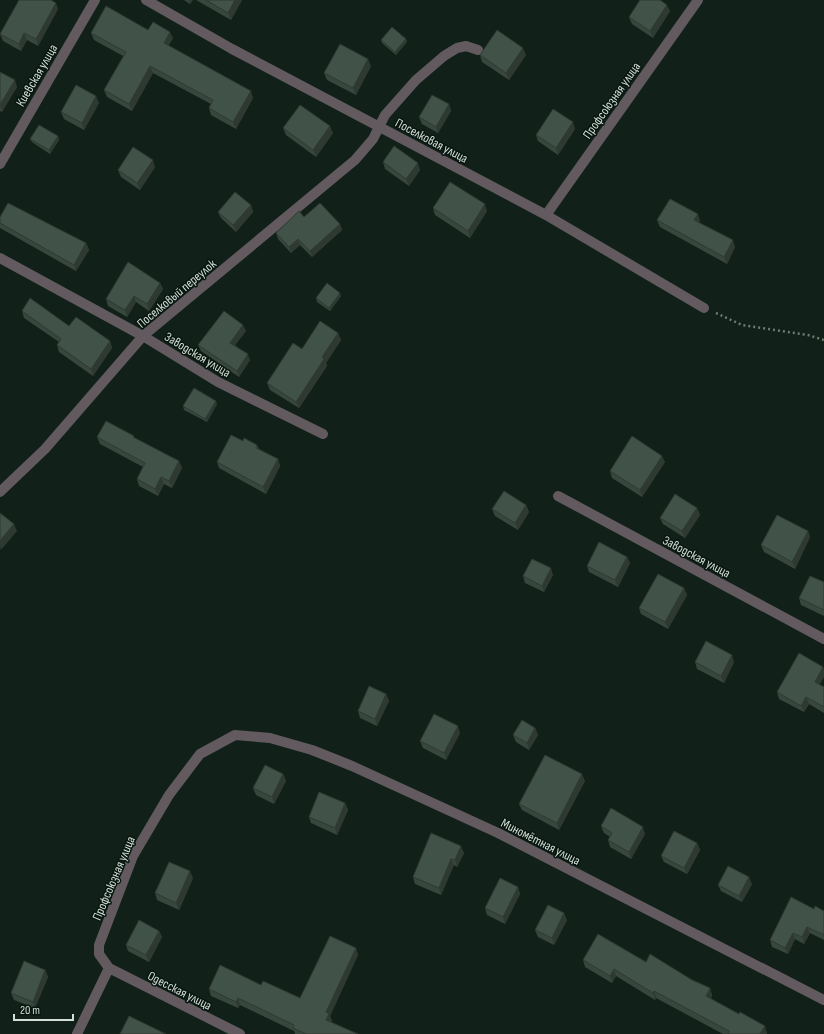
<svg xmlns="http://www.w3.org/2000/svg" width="824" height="1034" viewBox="0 0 824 1034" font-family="'Sofia Sans Condensed',sans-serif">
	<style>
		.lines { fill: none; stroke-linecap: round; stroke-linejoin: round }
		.path { stroke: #6e7b73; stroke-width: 2.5; stroke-dasharray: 2 3; stroke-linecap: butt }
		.minor { stroke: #625a5f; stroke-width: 10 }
		.wall { fill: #38473e }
		.shaded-wall { fill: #2e3932 }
		.building { fill: #415248; stroke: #2e3932 }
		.labels { text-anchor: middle; stroke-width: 3; stroke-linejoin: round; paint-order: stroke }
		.street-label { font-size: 13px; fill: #d5dfd9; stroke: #08170f }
	</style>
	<rect width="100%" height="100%" fill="#112018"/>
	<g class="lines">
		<path class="path" d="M 716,313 L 742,325 L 808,335 L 824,340"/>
		<path class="minor" d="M 146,0 L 232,49 L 546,215 L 704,308
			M 0,164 L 95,0
			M 546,215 L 698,0
			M 0,258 L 143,336 L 218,382 L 323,434
			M 0,492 L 45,449 L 143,336 L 355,160 L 373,139 L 385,115 L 416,80 L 444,56 L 457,48 L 466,46 L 478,50
			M 558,496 L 824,639
			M 109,968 L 240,1034
			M 77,1034 L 109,968 L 99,954 L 99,945 L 133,856 L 169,795 L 200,754 L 235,735 L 270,738 L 312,750 L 352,766 L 498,833 L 824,1000"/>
	</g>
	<path class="wall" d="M 184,0 L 193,0 L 190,4 Z
		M 196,0 L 242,0 L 231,20 Z
		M 58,9 L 38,46 L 27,40 L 21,51 L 3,41 L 0,34 Z
		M 670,11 L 653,38 L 632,24 L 629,17 Z
		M 148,30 L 173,38 L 168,46 L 253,98 L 236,129 L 211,115 L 209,108 L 211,104 L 153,73 L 132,111 L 107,97 L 104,90 L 123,56 L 94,40 L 91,33 Z
		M 406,39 L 407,42 L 396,55 L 382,43 L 381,40 Z
		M 480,55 L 526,55 L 509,80 L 482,62 Z
		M 371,66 L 356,95 L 327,80 L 324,73 Z
		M 0,72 L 17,87 L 2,112 L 0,111 Z
		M 99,103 L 84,130 L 64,119 L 61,112 Z
		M 449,104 L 451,111 L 438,133 L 422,124 L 419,117 Z
		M 283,128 L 333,133 L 316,157 L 286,135 Z
		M 575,129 L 558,155 L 538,141 L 536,135 Z
		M 58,136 L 59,140 L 50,154 L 32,142 L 30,139 Z
		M 383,162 L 420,170 L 409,186 L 385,169 Z
		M 155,167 L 140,190 L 121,177 L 118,170 Z
		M 251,205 L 253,212 L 236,232 L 221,218 L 218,212 Z
		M 433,208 L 487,211 L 470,238 L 435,215 Z
		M 0,217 L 86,243 L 89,250 L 76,271 L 0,228 Z
		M 304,217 L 340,224 L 342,230 L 312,257 L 300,245 L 291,253 L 278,239 L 276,233 Z
		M 657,220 L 700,221 L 699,223 L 735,247 L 727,264 L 660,227 Z
		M 160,283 L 163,289 L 149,311 L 136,302 L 127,317 L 108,306 L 106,299 Z
		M 341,296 L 330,311 L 317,302 L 316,298 Z
		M 22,311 L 69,326 L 110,341 L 112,348 L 93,376 L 59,352 L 57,345 L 59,342 L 24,318 Z
		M 246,331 L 235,345 L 250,360 L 239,377 L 201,351 L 198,345 Z
		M 338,333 L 341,340 L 326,363 L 327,366 L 299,408 L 270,390 L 267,383 L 302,349 Z
		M 217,404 L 207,422 L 184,410 L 183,406 Z
		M 134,436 L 134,438 L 179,461 L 182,468 L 172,488 L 164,484 L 158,496 L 139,486 L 137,479 L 143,467 L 100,444 L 97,437 Z
		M 243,441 L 257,445 L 259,449 L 278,459 L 280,466 L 266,494 L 219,468 L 217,462 Z
		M 665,462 L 642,497 L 612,478 L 610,471 Z
		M 526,505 L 529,512 L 518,530 L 495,516 L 492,509 Z
		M 697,508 L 700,515 L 685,538 L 663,524 L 660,518 Z
		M 808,531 L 810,537 L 795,569 L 764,552 L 761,545 Z
		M 627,557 L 630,563 L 618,587 L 589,572 L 587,566 Z
		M 553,575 L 544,592 L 525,583 L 523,576 Z
		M 824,582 L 824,616 L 801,605 L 799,598 Z
		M 684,588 L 687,595 L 668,629 L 641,614 L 639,608 Z
		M 695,662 L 734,662 L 724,683 L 697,669 Z
		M 824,669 L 824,677 L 819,685 L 824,687 L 824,713 L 809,704 L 804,712 L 779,699 L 777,692 Z
		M 386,694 L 389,701 L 377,726 L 360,718 L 358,711 Z
		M 535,728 L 538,735 L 529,750 L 516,742 L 513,735 Z
		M 460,733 L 446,760 L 423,748 L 420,741 Z
		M 283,774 L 286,781 L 274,804 L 256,795 L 253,788 Z
		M 585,781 L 559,830 L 522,810 L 519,804 Z
		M 345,803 L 348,810 L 337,835 L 311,823 L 309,817 Z
		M 601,826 L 645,834 L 631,859 L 610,847 L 608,840 L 610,837 L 604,833 Z
		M 697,843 L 700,850 L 687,874 L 664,862 L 661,856 Z
		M 464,853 L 457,867 L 454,865 L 441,895 L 415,884 L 413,877 Z
		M 193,878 L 179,910 L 157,900 L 155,893 Z
		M 752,884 L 742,902 L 721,891 L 718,885 Z
		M 518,887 L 520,894 L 505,924 L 487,915 L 485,908 Z
		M 814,909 L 824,911 L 824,940 L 810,933 L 804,944 L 795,939 L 788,954 L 772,947 L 770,940 Z
		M 567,920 L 554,945 L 538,937 L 535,930 Z
		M 159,931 L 162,937 L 149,962 L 128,951 L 126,945 Z
		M 356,948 L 358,955 L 330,1016 L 332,1021 L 331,1022 L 358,1034 L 295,1034 L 294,1031 L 240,1005 L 238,1008 L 211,996 L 209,989 L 261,985 L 300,998 Z
		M 583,960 L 646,962 L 692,980 L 710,988 L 712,995 L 711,999 L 767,1033 L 767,1034 L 723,1034 L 656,998 L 655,1000 L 616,976 L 612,983 L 585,967 Z
		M 45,970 L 48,977 L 35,1008 L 14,1000 L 11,993 Z"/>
	<path class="shaded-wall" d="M 189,0 L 193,0 L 190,4 Z
		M 235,0 L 242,0 L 231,20 L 228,13 Z
		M 56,3 L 58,9 L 38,46 L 36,39 Z
		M 667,5 L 670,11 L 653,38 L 650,31 Z
		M 170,32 L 173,38 L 166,50 L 164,43 Z
		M 24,33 L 27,40 L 21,51 L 19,44 Z
		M 406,39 L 407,42 L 396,55 L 395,52 Z
		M 523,48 L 526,55 L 509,80 L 506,73 Z
		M 368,59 L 371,66 L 356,95 L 353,88 Z
		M 150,66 L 153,73 L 132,111 L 129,104 Z
		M 15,80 L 17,87 L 2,112 L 0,105 Z
		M 251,91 L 253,98 L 236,129 L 233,122 Z
		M 96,96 L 99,103 L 84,130 L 82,123 Z
		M 449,104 L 451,111 L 438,133 L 436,127 Z
		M 573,122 L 575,129 L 558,155 L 556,148 Z
		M 330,126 L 333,133 L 316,157 L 313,150 Z
		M 58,136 L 59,140 L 50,154 L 49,150 Z
		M 153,160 L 155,167 L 140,190 L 137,183 Z
		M 418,163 L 420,170 L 409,186 L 406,179 Z
		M 485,204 L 487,211 L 470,238 L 468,231 Z
		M 251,205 L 253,212 L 236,232 L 233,225 Z
		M 698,214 L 700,221 L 697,227 L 694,220 Z
		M 340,224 L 342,230 L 312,257 L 310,251 Z
		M 298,239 L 300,245 L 291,253 L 289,247 Z
		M 733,240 L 735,247 L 727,264 L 724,257 Z
		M 86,243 L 89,250 L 76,271 L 74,265 Z
		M 160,283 L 163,289 L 149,311 L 147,304 Z
		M 340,293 L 341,296 L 330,311 L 329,308 Z
		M 134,296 L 136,302 L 127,317 L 125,310 Z
		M 243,325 L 246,331 L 232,349 L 230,343 Z
		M 338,333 L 341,340 L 326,363 L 327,366 L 299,408 L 296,402 L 322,357 Z
		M 110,341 L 112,348 L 93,376 L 91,369 Z
		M 248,354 L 250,360 L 239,377 L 237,371 Z
		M 216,401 L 217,404 L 207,422 L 205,419 Z
		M 662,456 L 665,462 L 642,497 L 640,490 Z
		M 278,459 L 280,466 L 266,494 L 263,487 Z
		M 179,461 L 182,468 L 172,488 L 169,481 Z
		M 161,477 L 164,484 L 158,496 L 155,489 Z
		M 526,505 L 529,512 L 518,530 L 515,523 Z
		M 697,508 L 700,515 L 685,538 L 682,531 Z
		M 14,524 L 17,531 L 1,550 L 0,547 L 0,541 Z
		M 808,531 L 810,537 L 795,569 L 792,562 Z
		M 627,557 L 630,563 L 618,587 L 615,580 Z
		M 551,568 L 553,575 L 544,592 L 542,586 Z
		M 684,588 L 687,595 L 668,629 L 665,622 Z
		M 732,655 L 734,662 L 724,683 L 721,676 Z
		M 823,667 L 824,669 L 824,677 L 817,689 L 815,682 Z
		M 386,694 L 389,701 L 377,726 L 375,719 Z
		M 806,697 L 809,704 L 804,712 L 801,706 Z
		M 458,726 L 460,733 L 446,760 L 444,753 Z
		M 535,728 L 538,735 L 529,750 L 527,743 Z
		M 283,774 L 286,781 L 274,804 L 272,797 Z
		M 582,774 L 585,781 L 559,830 L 557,823 Z
		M 345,803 L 348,810 L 337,835 L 335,828 Z
		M 643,827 L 645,834 L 631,859 L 629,852 Z
		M 697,843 L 700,850 L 687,874 L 684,868 Z
		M 461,846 L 464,853 L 457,867 L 455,860 Z
		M 451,859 L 454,865 L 441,895 L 439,888 Z
		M 190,871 L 193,878 L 179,910 L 176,903 Z
		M 749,877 L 752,884 L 742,902 L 739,896 Z
		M 518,887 L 520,894 L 505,924 L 503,917 Z
		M 564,913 L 567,920 L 554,945 L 552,938 Z
		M 807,927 L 810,933 L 804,944 L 802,937 Z
		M 159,931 L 162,937 L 149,962 L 146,955 Z
		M 793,933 L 795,939 L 788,954 L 785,948 Z
		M 356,948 L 358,955 L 330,1016 L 332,1021 L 329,1027 L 326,1020 L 326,1012 Z
		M 614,969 L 616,976 L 612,983 L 610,976 Z
		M 45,970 L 48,977 L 35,1008 L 33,1002 Z
		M 710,988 L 712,995 L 708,1003 L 706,996 Z
		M 654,991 L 656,998 L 655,1000 L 653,993 Z
		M 238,998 L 240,1005 L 238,1008 L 236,1002 Z
		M 765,1026 L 767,1033 L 767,1034 L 760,1034 Z"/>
	<path class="building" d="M 19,0 L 51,0 L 56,3 L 36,39 L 24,33 L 19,44 L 0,34 Z
		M 206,0 L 235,0 L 228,13 Z
		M 640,0 L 660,0 L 667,5 L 650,31 L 629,17 Z
		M 106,6 L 148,30 L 153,22 L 170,32 L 164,43 L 251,91 L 233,122 L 209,108 L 213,100 L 150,66 L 129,104 L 104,90 L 126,52 L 91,33 Z
		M 392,27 L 406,39 L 395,52 L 381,40 Z
		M 497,30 L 523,48 L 506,73 L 480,55 Z
		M 340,44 L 368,59 L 353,88 L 324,73 Z
		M 0,72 L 15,80 L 0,105 Z
		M 76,85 L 96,96 L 82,123 L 61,112 Z
		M 432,95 L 449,104 L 436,127 L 419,117 Z
		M 300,105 L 330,126 L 313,150 L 283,128 Z
		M 553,109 L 573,122 L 556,148 L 536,135 Z
		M 39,125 L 58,136 L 49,150 L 30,139 Z
		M 394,146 L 418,163 L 406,179 L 383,162 Z
		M 133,147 L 153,160 L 137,183 L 118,170 Z
		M 450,182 L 485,204 L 468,231 L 433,208 Z
		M 235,192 L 251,205 L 233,225 L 218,212 Z
		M 670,199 L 698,214 L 694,220 L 733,240 L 724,257 L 657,220 Z
		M 8,203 L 86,243 L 74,265 L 0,223 L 0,217 Z
		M 320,203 L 340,224 L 310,251 L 298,239 L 289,247 L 276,233 L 299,211 L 304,217 Z
		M 128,262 L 160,283 L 147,304 L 134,296 L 125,310 L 106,299 Z
		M 327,283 L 340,293 L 329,308 L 316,298 Z
		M 30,298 L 69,326 L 76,317 L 110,341 L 91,369 L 57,345 L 61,339 L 22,311 Z
		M 224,311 L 243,325 L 230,343 L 248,354 L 237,371 L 198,345 Z
		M 320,321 L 338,333 L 322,357 L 324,359 L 296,402 L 267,383 L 293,343 L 302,349 Z
		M 194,388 L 216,401 L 205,419 L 183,406 Z
		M 106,421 L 134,436 L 133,437 L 179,461 L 169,481 L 161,477 L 155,489 L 137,479 L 145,463 L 97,437 Z
		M 231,435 L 243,441 L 244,438 L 257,445 L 256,448 L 278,459 L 263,487 L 217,462 Z
		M 632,436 L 662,456 L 640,490 L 610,471 Z
		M 504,491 L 526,505 L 515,523 L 492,509 Z
		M 675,494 L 697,508 L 682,531 L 660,518 Z
		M 0,513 L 14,524 L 0,541 Z
		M 777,515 L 808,531 L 792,562 L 761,545 Z
		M 599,542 L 627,557 L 615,580 L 587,566 Z
		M 532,559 L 551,568 L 542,586 L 523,576 Z
		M 658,574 L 684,588 L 665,622 L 639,608 Z
		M 810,576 L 824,582 L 824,610 L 799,598 Z
		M 706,641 L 732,655 L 721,676 L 695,662 Z
		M 799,653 L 823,667 L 815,682 L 824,687 L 824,707 L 806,697 L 801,706 L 777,692 Z
		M 369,686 L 386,694 L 375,719 L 358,711 Z
		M 434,714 L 458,726 L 444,753 L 420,741 Z
		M 522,720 L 535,728 L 527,743 L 513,735 Z
		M 545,755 L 582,774 L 557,823 L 519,804 Z
		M 265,765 L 283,774 L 272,797 L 253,788 Z
		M 319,792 L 345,803 L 335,828 L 309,817 Z
		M 611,808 L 643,827 L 629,852 L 608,840 L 612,833 L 601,826 Z
		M 674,831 L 697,843 L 684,868 L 661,856 Z
		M 431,833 L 461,846 L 455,860 L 451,859 L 439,888 L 413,877 Z
		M 169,862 L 190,871 L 176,903 L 155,893 Z
		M 728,866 L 749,877 L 739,896 L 718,885 Z
		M 500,878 L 518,887 L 503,917 L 485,908 Z
		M 791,897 L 814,909 L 815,906 L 824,911 L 824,935 L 807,927 L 802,937 L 793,933 L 785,948 L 770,940 Z
		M 548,905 L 564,913 L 552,938 L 535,930 Z
		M 139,920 L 159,931 L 146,955 L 126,945 Z
		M 598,934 L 646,962 L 650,954 L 692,980 L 710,988 L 706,996 L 739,1014 L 740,1012 L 765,1026 L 760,1034 L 728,1034 L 729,1031 L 654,991 L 653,993 L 614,969 L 610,976 L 583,960 Z
		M 330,936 L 356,948 L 326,1012 L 329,1014 L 326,1020 L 358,1034 L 306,1034 L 293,1028 L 294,1025 L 238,998 L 236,1002 L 209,989 L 220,965 L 261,985 L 263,981 L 300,998 Z
		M 24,961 L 45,970 L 33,1002 L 11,993 Z
		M 129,1016 L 166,1034 L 120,1034 Z"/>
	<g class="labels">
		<g class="street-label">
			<text transform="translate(36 75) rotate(-60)" y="5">Киевская улица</text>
			<text transform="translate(611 100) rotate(-55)" y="5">Профсоюзная улица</text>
			<text transform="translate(432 140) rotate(28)" y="5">Поселковая улица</text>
			<text transform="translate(176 293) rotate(-40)" y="5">Поселковый переулок</text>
			<text transform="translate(198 354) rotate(31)" y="5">Заводская улица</text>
			<text transform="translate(697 556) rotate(28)" y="5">Заводская улица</text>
			<text transform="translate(541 841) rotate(27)" y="5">Миномётная улица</text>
			<text transform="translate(113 878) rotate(-67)" y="5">Профсоюзная улица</text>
			<text transform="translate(180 990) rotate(27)" y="5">Одесская улица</text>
		</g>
	</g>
	<path d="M14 1014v6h59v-6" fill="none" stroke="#d5dfd9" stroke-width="2"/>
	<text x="20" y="1014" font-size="12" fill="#d5dfd9" stroke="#08170f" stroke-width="3" paint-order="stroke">20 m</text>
</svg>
